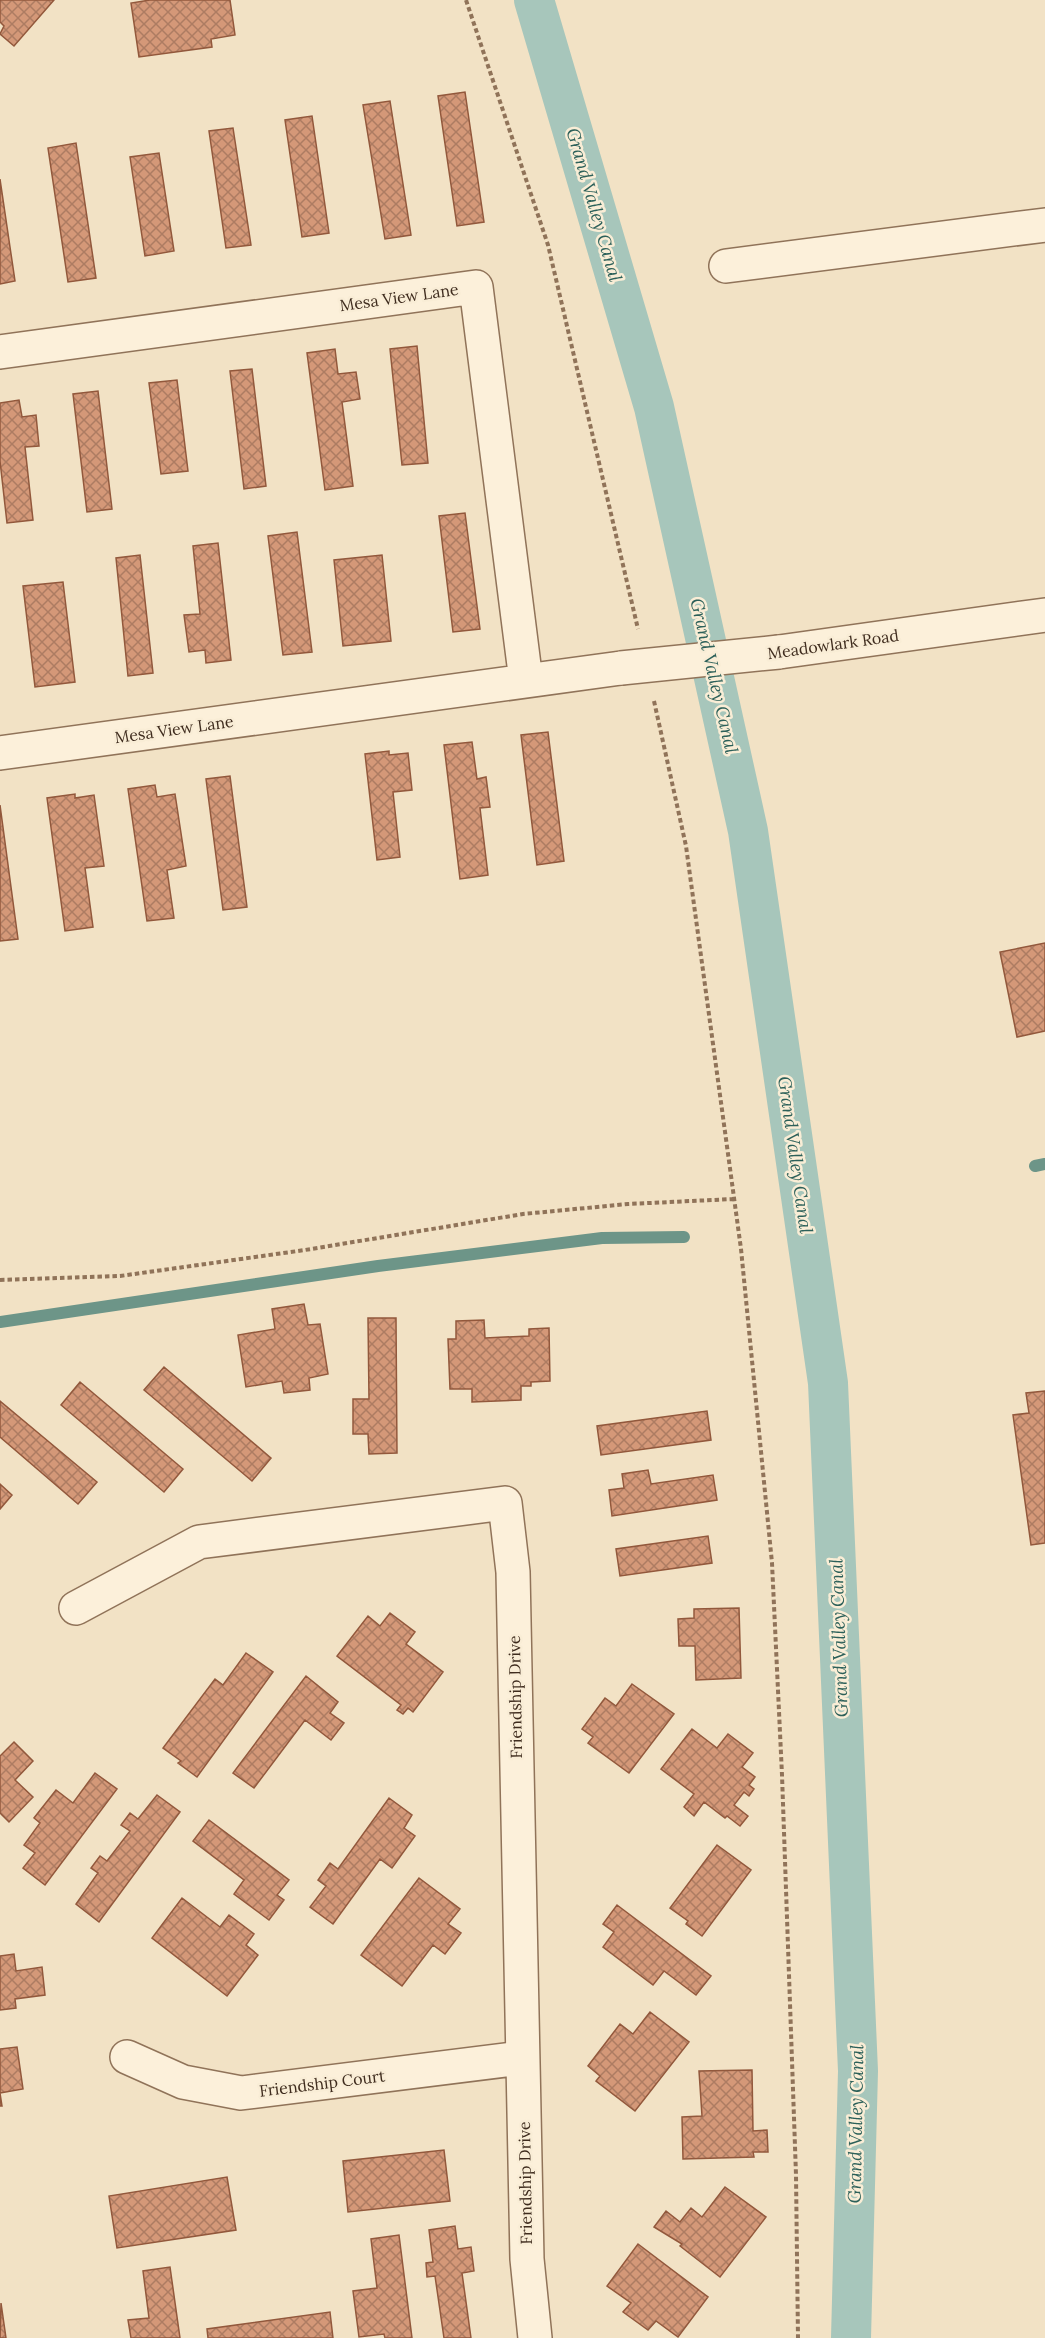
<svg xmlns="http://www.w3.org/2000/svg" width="1045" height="2338" viewBox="0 0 1045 2338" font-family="Lora,serif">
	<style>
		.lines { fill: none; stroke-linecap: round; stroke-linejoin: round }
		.stream { stroke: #6d9588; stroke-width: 12 }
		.canal { stroke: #a7c6bb; stroke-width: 40 }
		.building { fill: url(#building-cross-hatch); stroke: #92583c; stroke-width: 1.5 }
		.minor-casing { stroke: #907359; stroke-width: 36 }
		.path { stroke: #907359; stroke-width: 4; stroke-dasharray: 4.5 3; stroke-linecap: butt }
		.minor { stroke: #fcf0da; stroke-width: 33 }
		.minor-bridge-casing { stroke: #907359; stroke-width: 36; stroke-linecap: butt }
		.minor-bridge { stroke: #fcf0da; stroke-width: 33 }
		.labels { text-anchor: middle; stroke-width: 5; stroke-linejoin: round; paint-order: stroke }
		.street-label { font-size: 16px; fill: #3f2c1e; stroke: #f9edd6 }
		.water-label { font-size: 18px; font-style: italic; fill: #2c6059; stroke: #f9edd6 }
	</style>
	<defs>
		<pattern id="building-cross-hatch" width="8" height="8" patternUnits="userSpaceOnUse" patternTransform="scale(1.5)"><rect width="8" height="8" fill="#d49878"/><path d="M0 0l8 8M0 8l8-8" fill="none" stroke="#ad7c62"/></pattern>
	</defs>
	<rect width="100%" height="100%" fill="#f2e2c5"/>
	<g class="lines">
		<path class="stream" d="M 1035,1166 L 1045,1164
			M 0,1322 L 378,1266 L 602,1238 L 684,1237"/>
		<path class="canal" d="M 534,0 L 654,407 L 748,831 L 828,1383 L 858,2071 L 851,2338"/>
	</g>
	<path class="building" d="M 0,0 L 54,0 L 14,46 L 0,34 L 4,26 L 0,22 Z
		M 150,0 L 230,0 L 235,35 L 211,39 L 212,47 L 139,57 L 131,3 Z
		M 465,92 L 484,222 L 457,226 L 438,96 Z
		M 390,101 L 411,235 L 385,239 L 363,105 Z
		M 312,116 L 329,233 L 302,237 L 285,120 Z
		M 233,128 L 251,245 L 226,248 L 209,131 Z
		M 76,143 L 96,278 L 68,282 L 48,148 Z
		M 159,153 L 174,251 L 145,256 L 130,157 Z
		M 0,179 L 15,281 L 0,284 Z
		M 417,346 L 428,463 L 402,465 L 390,349 Z
		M 335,349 L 338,374 L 356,372 L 360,399 L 342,402 L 353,486 L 325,490 L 307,353 Z
		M 252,369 L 266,486 L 244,489 L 230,371 Z
		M 177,380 L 188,471 L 161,474 L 149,383 Z
		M 98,391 L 112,509 L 87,512 L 73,394 Z
		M 19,400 L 22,417 L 36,415 L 39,446 L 25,447 L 33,520 L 7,523 L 0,461 L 0,403 Z
		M 465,513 L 480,629 L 453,632 L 439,516 Z
		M 297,532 L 312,652 L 283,655 L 268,536 Z
		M 218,543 L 231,660 L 206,663 L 205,650 L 189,652 L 184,615 L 200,614 L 193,546 Z
		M 140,555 L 153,673 L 128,676 L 116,558 Z
		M 382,555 L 391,641 L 343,646 L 334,560 Z
		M 63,582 L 75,682 L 35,687 L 23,586 Z
		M 548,732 L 564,861 L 537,865 L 521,735 Z
		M 472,742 L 477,779 L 486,777 L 490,807 L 480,808 L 488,875 L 460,879 L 444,745 Z
		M 389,751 L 389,755 L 408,753 L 412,790 L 393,792 L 400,857 L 377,860 L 365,754 Z
		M 230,776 L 247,907 L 223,910 L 206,779 Z
		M 155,785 L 157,797 L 175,794 L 186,866 L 167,870 L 174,918 L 147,921 L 128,789 Z
		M 75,794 L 75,798 L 94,795 L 104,866 L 85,868 L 93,927 L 65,931 L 47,798 Z
		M 0,805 L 18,939 L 0,941 Z
		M 1045,943 L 1045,1031 L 1017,1037 L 1000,952 Z
		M 304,1304 L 308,1325 L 320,1324 L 328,1374 L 309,1378 L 310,1390 L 284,1393 L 282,1381 L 246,1387 L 238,1335 L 275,1329 L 272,1309 Z
		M 368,1318 L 396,1318 L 397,1453 L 369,1454 L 368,1434 L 353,1434 L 353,1399 L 369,1399 Z
		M 484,1320 L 485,1338 L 529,1336 L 529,1329 L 549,1328 L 550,1381 L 531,1382 L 531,1386 L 521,1386 L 521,1400 L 472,1402 L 472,1389 L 450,1389 L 448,1339 L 456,1339 L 456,1321 Z
		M 164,1367 L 271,1458 L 252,1481 L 144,1390 Z
		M 80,1382 L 183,1469 L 164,1492 L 61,1405 Z
		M 1045,1391 L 1045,1543 L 1031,1545 L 1013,1415 L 1029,1413 L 1026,1393 Z
		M 0,1401 L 97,1482 L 78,1504 L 0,1437 Z
		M 707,1411 L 711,1440 L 601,1455 L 597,1426 Z
		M 648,1470 L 651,1484 L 713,1475 L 717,1500 L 612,1516 L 609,1490 L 624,1488 L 622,1474 Z
		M 0,1484 L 12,1495 L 0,1509 Z
		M 708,1536 L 712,1563 L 620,1576 L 616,1549 Z
		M 739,1608 L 741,1678 L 696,1680 L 695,1646 L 679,1646 L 678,1619 L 694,1618 L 694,1609 Z
		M 390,1613 L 415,1632 L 406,1644 L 443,1672 L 413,1712 L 408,1708 L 403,1714 L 397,1710 L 401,1705 L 337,1656 L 368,1616 L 380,1626 Z
		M 246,1653 L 273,1672 L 197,1777 L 178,1763 L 181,1761 L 163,1748 L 215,1679 L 223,1685 Z
		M 306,1676 L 338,1702 L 330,1713 L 344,1723 L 331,1740 L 305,1720 L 254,1788 L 233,1773 Z
		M 632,1684 L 674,1714 L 629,1773 L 588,1743 L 593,1737 L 582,1729 L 605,1698 L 616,1706 Z
		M 692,1729 L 717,1748 L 728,1734 L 753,1753 L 742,1767 L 755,1777 L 749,1785 L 754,1789 L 749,1796 L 744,1792 L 734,1805 L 748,1816 L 740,1826 L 727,1816 L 725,1818 L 704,1802 L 694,1816 L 684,1807 L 694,1794 L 661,1769 Z
		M 14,1742 L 33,1761 L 15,1780 L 33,1797 L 9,1822 L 0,1813 L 0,1756 Z
		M 95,1773 L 117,1789 L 45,1885 L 23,1868 L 35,1853 L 24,1845 L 40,1823 L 34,1818 L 56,1790 L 73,1803 Z
		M 157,1795 L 180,1812 L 99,1922 L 76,1904 L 98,1873 L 91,1868 L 100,1856 L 107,1861 L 130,1831 L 121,1825 L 130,1813 L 138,1819 Z
		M 389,1798 L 412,1815 L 404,1828 L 415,1836 L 392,1868 L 380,1859 L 333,1924 L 310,1907 L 326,1886 L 318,1880 L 330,1863 L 338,1869 Z
		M 209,1820 L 289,1880 L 277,1895 L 284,1900 L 269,1920 L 234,1894 L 244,1880 L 193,1841 Z
		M 717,1845 L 751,1870 L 702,1936 L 686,1924 L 688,1921 L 670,1908 Z
		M 419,1878 L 460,1909 L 448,1924 L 461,1933 L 445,1954 L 433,1945 L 402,1986 L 361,1955 Z
		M 182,1898 L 220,1927 L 229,1915 L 254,1934 L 246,1945 L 258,1955 L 227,1996 L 152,1938 Z
		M 617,1905 L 711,1976 L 696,1995 L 664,1971 L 653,1985 L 603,1947 L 614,1932 L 603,1924 Z
		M 14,1954 L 16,1971 L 42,1967 L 45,1995 L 15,1999 L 16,2008 L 0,2010 L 0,1956 Z
		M 650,2012 L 689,2042 L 635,2111 L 596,2081 L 600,2076 L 588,2066 L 620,2024 L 633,2034 Z
		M 17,2047 L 23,2089 L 0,2093 L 2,2106 L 0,2106 L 0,2049 Z
		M 752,2070 L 753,2131 L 767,2130 L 768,2152 L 753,2152 L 754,2157 L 683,2159 L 682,2117 L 702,2116 L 699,2071 Z
		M 444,2150 L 450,2201 L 348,2212 L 343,2161 Z
		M 227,2177 L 236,2230 L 117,2248 L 109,2196 Z
		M 725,2187 L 766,2217 L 720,2277 L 680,2246 L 682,2244 L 654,2227 L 666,2211 L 680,2222 L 691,2208 L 702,2217 Z
		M 455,2226 L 458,2249 L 471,2247 L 474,2271 L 462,2273 L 471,2338 L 444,2338 L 435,2276 L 427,2277 L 426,2263 L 433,2262 L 429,2230 Z
		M 399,2235 L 412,2338 L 385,2338 L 384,2334 L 359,2337 L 353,2291 L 377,2288 L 371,2239 Z
		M 638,2244 L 708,2297 L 678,2337 L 656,2321 L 648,2330 L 623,2312 L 631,2303 L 607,2286 Z
		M 170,2267 L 180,2338 L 131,2338 L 128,2320 L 149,2318 L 143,2271 Z
		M 1,2303 L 6,2338 L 0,2338 Z
		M 330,2312 L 333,2338 L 208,2338 L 207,2329 Z"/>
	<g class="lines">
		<g class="minor-casing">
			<path id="minor" d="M 726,266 L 1045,225
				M 0,352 L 476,287 L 526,681
				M 779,652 L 1045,615
				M 0,753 L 621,668
				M 76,1608 L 199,1542 L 505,1503 L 513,1572 L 527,2259 L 535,2338
				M 127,2057 L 183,2082 L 241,2093 L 522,2058"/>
		</g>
		<path class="path" d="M 466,0 L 548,245 L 638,629
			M 654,701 L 686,846 L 741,1249 L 772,1563 L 782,1775 L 796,2175 L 798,2338
			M 0,1280 L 120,1276 L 305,1250 L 523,1214 L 628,1204 L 734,1199"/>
		<use href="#minor" class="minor"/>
		<g class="minor-bridge-casing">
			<path id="minor-bridge" d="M 621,668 L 779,652"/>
		</g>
		<use href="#minor-bridge" class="minor-bridge"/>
	</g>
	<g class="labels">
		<g class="street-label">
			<text transform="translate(399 297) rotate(-8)" y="6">Mesa View Lane</text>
			<text transform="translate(833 644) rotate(-8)" y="6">Meadowlark Road</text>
			<text transform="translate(174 729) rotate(-8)" y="6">Mesa View Lane</text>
			<text transform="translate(515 1697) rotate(-91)" y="6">Friendship Drive</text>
			<text transform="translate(322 2083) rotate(-7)" y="6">Friendship Court</text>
			<text transform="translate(525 2183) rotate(-91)" y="6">Friendship Drive</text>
		</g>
		<g class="water-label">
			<text transform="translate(594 205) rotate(74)" y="6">Grand Valley Canal</text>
			<text transform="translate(714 676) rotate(77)" y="6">Grand Valley Canal</text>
			<text transform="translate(795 1155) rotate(82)" y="6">Grand Valley Canal</text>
			<text transform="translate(839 1638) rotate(-92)" y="6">Grand Valley Canal</text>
			<text transform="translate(856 2124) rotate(-89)" y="6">Grand Valley Canal</text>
		</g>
	</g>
</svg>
